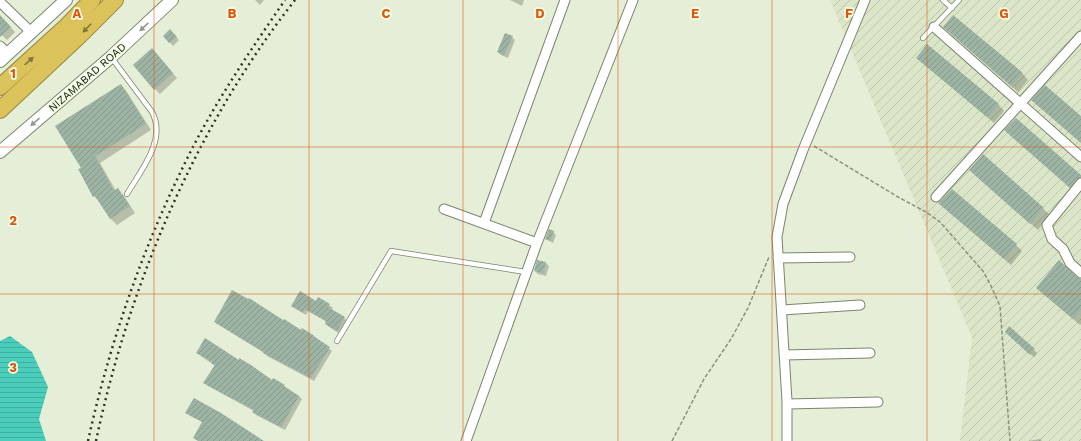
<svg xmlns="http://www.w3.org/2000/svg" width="1081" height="441" viewBox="0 0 1081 441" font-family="'Work Sans',sans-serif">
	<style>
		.industrial { fill: url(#industrial-furrows) }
		.water { fill: url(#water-rules) }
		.shadow { fill: #0003 }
		.building { fill: url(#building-hatch) }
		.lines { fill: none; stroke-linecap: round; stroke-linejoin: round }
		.lane-casing { stroke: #7b846e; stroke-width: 6 }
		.street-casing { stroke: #7b846e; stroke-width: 11 }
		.secondary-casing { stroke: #7b846e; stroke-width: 14 }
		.highway-casing { stroke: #968640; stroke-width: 18 }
		.path { stroke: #8b9281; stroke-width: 1.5; stroke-dasharray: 4 2; stroke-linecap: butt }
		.lane { stroke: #fff; stroke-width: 4.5 }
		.street { stroke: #fff; stroke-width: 9 }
		.secondary { stroke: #fff; stroke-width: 12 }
		.highway { stroke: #dcc25b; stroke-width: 16 }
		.rail { stroke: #2e3228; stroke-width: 2.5; stroke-dasharray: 2 4; stroke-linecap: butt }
		.oneway { fill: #959793 }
		.oneway2 { fill: #827539 }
		.grid { fill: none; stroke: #dd560c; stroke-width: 1; stroke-opacity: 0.55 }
		.labels { text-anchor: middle; stroke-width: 3.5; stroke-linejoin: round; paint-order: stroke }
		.street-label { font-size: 11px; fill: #14170f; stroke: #f2fce3 }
		.grid-label { font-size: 13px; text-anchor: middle; font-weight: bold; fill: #dd560c; stroke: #f2fce3; stroke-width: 3.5; stroke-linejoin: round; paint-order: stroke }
	</style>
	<defs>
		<pattern id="industrial-furrows" width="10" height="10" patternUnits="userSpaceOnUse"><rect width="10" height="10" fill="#dae6c7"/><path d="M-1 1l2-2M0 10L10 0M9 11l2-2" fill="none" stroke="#bac5aa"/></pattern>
		<pattern id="water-rules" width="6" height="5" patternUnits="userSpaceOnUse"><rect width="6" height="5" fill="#4bcdbb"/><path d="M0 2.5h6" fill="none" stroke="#41afa0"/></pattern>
		<pattern id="building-hatch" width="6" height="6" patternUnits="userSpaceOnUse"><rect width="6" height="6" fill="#9db3a3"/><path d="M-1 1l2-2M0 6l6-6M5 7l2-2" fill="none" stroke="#86998b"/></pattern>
	</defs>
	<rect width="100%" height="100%" fill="#e5eed6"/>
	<path class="industrial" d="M 830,0 L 1081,0 L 1081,441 L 960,441 L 972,337 Z"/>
	<path class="water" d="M 10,336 L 32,352 L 48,387 L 39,419 L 46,441 L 0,441 L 0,341 Z"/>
	<path class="shadow" d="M 255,0 L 264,0 L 260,5 Z
		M 510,0 L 524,0 L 522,6 Z
		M 0,16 L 15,32 L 7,40 L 0,33 Z
		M 170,30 L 179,40 L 173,46 L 164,36 Z
		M 951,33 L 1022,73 L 1028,80 L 1018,92 Z
		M 512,37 L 515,40 L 508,58 L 501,55 L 498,52 Z
		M 157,55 L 177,78 L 160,94 L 155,89 Z
		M 924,64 L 998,104 L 1004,111 L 994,123 Z
		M 121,85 L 127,92 L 151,130 L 100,163 L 116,191 L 118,190 L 124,196 L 135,213 L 117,225 L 111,219 L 100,202 L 94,196 L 82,168 Z
		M 1016,119 L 1081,177 L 1081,188 L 1077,193 L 1012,137 Z
		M 983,155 L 1050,215 L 1038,230 L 977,176 Z
		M 946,209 L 1016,245 L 1022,251 L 1011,265 Z
		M 553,232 L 556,235 L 553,243 L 546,239 Z
		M 538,261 L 546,263 L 549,266 L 546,276 L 538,274 L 535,271 Z
		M 1076,278 L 1081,280 L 1081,324 L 1080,325 L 1037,288 Z
		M 316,302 L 329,305 L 333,308 L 331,310 L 348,321 L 340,334 L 329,327 L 326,324 L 327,322 L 308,311 L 306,315 L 292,306 Z
		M 215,322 L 301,331 L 313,335 L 332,351 L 314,381 L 267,356 L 264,352 Z
		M 1009,328 L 1037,353 L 1034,357 L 1009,335 Z
		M 197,353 L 273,381 L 273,380 L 299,396 L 302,399 L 285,430 L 256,415 L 253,412 L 254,411 L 208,386 L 205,383 L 215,366 Z
		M 1040,439 L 1042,441 L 1028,441 Z"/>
	<path class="building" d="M 0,15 L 11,27 L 0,37 Z
		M 953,15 L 1023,73 L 1011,86 L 943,27 Z
		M 170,29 L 177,37 L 169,43 L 163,36 Z
		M 505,33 L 513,36 L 504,55 L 497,52 Z
		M 927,44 L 999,104 L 987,117 L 916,58 Z
		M 152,48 L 173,73 L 154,90 L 133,65 Z
		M 121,84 L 146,124 L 95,156 L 114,191 L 118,188 L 130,206 L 110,219 L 95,196 L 93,197 L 78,169 L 81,168 L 55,126 Z
		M 1045,85 L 1081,116 L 1081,143 L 1031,100 Z
		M 1016,118 L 1081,175 L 1081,177 L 1077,179 L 1070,188 L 1004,130 Z
		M 983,154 L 1044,208 L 1030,224 L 969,170 Z
		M 952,189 L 1017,244 L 1004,259 L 938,203 Z
		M 549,229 L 554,231 L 550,241 L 545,239 Z
		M 537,260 L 546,262 L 543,273 L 534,271 Z
		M 1059,260 L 1077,277 L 1081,279 L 1081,309 L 1073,319 L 1036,288 Z
		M 232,290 L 248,299 L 249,298 L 283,320 L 284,319 L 301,330 L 302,328 L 313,335 L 313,336 L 330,347 L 311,378 L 263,353 L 263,352 L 214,322 Z
		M 300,291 L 316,301 L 318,297 L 330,304 L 328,307 L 345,317 L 337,331 L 325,324 L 326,321 L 305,309 L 303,313 L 291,306 Z
		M 1009,326 L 1035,349 L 1030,355 L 1005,332 Z
		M 205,338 L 239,360 L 239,358 L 251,365 L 272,380 L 273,378 L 285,385 L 284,386 L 299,396 L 281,427 L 252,412 L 254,410 L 203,383 L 215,365 L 211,363 L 212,362 L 196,353 Z
		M 194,398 L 221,413 L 264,441 L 198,441 L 193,438 L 202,422 L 185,413 Z"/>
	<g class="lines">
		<g class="lane-casing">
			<path id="lane" d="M 943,0 L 952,8
				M 923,38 L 959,0
				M 111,57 L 152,112 C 167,140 141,170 127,194
				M 337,341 L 391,251 L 526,272"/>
		</g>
		<g class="street-casing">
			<path id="street" d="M 0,2 L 32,33
				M 934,27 L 1081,157
				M 0,46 L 8,54
				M 1081,183 L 1047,225 L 1052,239 L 1063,249 L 1070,263 L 1081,273
				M 936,197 L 1081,36
				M 444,209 L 537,243
				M 484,223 L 565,0
				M 778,258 L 850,257
				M 782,310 L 860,305
				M 784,355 L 870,353
				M 787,404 L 878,402
				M 466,441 L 537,243 L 633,0
				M 787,441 L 787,401 L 777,237 L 783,204 L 803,150 L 865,0"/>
		</g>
		<g class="secondary-casing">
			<path id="secondary" d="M 0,61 L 66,0
				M 0,152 L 111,57 L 172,0"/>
		</g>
		<g class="highway-casing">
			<path id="highway" d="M 0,87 L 66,27 L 92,0
				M 0,110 L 79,36 L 115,0"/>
		</g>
		<path class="path" d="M 814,146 L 898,197 L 926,212 L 940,222 L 983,271 L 991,286 L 1000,306 L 1010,441
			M 672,441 L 704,379 L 731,339 L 748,308 L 769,257"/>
		<use href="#lane" class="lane"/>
		<use href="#street" class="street"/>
		<use href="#secondary" class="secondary"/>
		<use href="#highway" class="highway"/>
		<path class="rail" d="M 88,441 C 109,346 140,255 183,167 C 211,108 248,54 285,0
			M 96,441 C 129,285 196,126 295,0"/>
	</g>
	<defs><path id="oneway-solid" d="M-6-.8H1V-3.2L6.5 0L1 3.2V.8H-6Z"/></defs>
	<g class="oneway">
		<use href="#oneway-solid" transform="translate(144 27) rotate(137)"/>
		<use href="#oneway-solid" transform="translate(35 122) rotate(139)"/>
	</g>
	<g class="oneway2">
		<use href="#oneway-solid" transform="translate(87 28) rotate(134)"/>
		<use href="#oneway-solid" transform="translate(29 61) rotate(-42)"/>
	</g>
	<path class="grid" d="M 154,0 L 154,441M 309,0 L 309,441M 463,0 L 463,441M 618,0 L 618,441M 772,0 L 772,441M 927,0 L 927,441M 0,147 L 1081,147M 0,294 L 1081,294"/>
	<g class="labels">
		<g class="street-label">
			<text transform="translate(87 77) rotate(-41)" y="4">NIZAMABAD ROAD</text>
		</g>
	</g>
	<g class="grid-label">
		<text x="77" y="18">A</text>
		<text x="232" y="18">B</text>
		<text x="386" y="18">C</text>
		<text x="540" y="18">D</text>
		<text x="695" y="18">E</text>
		<text x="849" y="18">F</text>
		<text x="1004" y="18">G</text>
		<text x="13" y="78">1</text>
		<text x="13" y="225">2</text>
		<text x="13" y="372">3</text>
	</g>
</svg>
